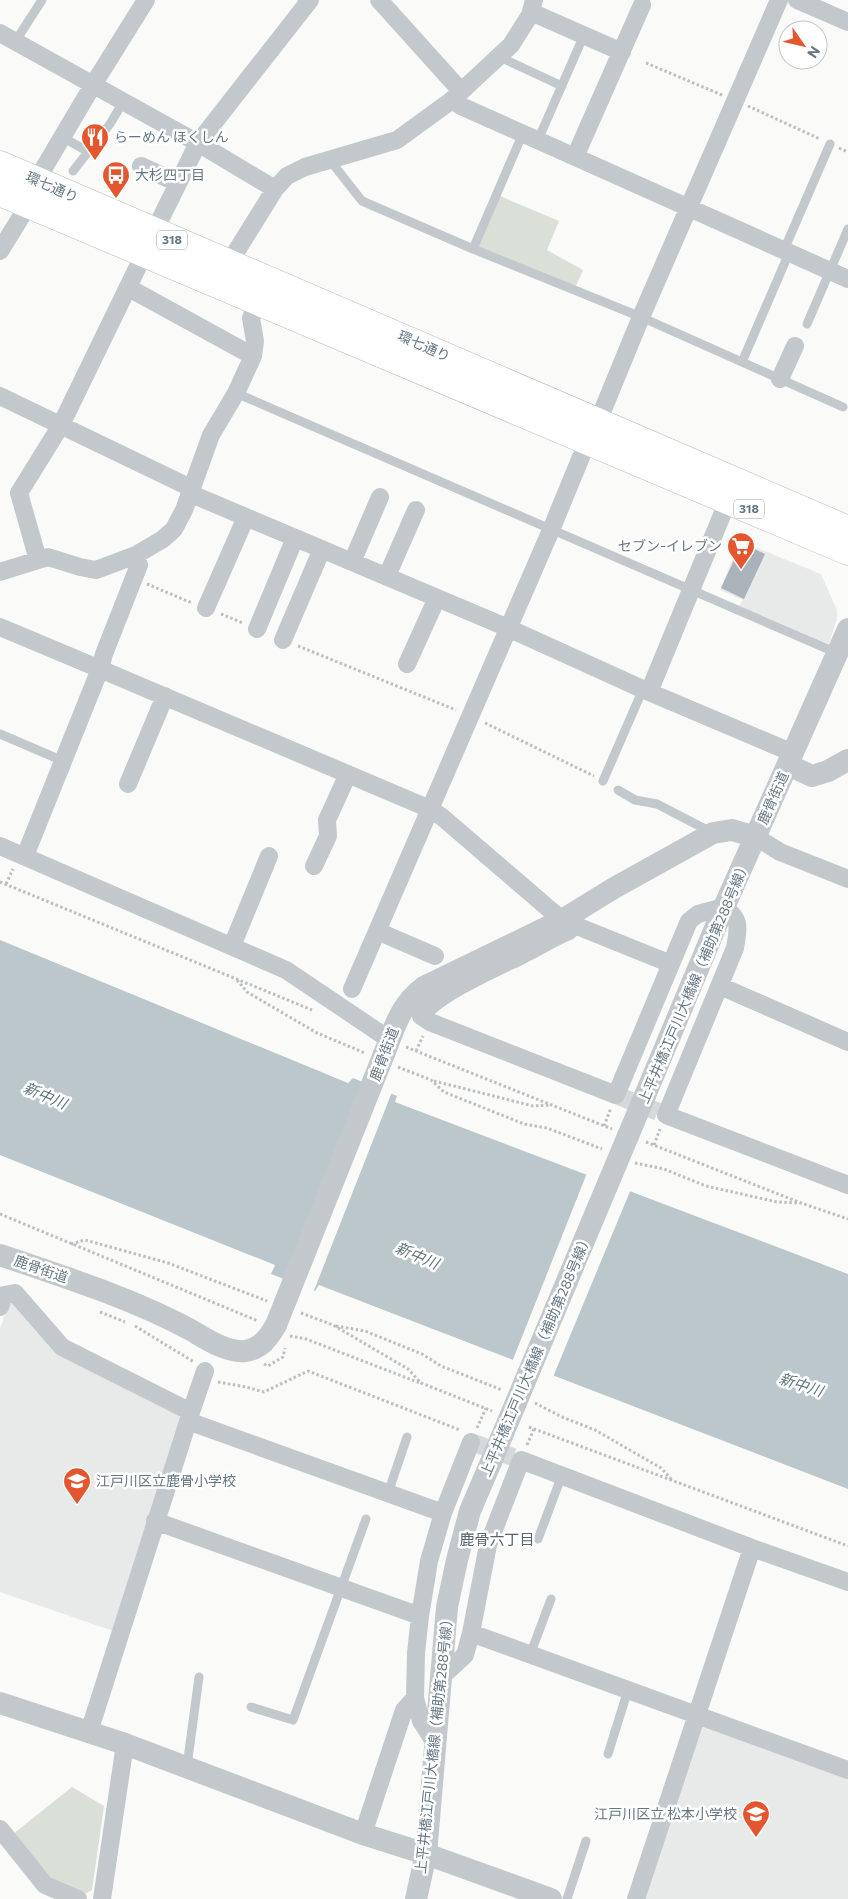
<svg xmlns="http://www.w3.org/2000/svg" width="848" height="1899" viewBox="0 0 848 1899" font-family="Commissioner,'Noto Sans JP',sans-serif">
	<style>
		.built { fill: #e8e9e9 }
		.green { fill: #dadfd7 }
		.water { fill: #bbc7cb }
		.pier { fill: #fafaf8 }
		.building { fill: #aab3b9 }
		.lines { fill: none; stroke-linecap: round; stroke-linejoin: round }
		.minor-tunnel { stroke: #d5d9db; stroke-width: 18; stroke-dasharray: 18 9; stroke-linecap: butt }
		.primary-casing { stroke: #b5babe; stroke-width: 29 }
		.path { stroke: #bbbfc2; stroke-width: 3; stroke-dasharray: 2.5 2.5; stroke-linecap: butt }
		.service { stroke: #c3c8cc; stroke-width: 9 }
		.minor { stroke: #c3c8cc; stroke-width: 18 }
		.tertiary { stroke: #c3c8cc; stroke-width: 22 }
		.primary { stroke: #fff; stroke-width: 28 }
		.tertiary-bridge { stroke: #c3c8cc; stroke-width: 22 }
		.labels { text-anchor: middle; stroke-width: 5; stroke-linejoin: round; paint-order: stroke }
		.shield { fill: #fff; stroke: #939fa8; stroke-width: 1 }
		.shield-label { font-size: 12px; font-weight: bold; fill: #657683 }
		.poi-label { font-size: 14px; fill: #657683; stroke: #fff; text-anchor: start }
		.street-label { font-size: 14px; fill: #657683; stroke: #fff }
		.water-label { font-size: 15px; font-style: italic; fill: #60757c; stroke: #fff }
		.neighbourhood-label { font-size: 15px; fill: #57646e; stroke: #fff }
	</style>
	<rect width="100%" height="100%" fill="#fafaf8"/>
	<path class="built" d="M 740,541 L 821,574 L 837,610 L 837,619 L 829,644 L 739,606 L 743,600 L 720,590 Z
		M 13,1302 L 61,1354 L 181,1413 L 113,1631 L 0,1592 L 0,1329 L 9,1303 Z
		M 705,1726 L 848,1777 L 848,1899 L 645,1899 L 699,1728 Z"/>
	<path class="green" d="M 500,196 L 559,221 L 547,250 L 583,270 L 575,288 L 478,248 Z
		M 72,1787 L 104,1806 L 92,1890 L 85,1894 L 49,1880 L 13,1834 Z"/>
	<path class="water" d="M 0,940 L 348,1083 L 353,1078 L 397,1096 L 395,1102 L 848,1274 L 848,1489 L 319,1285 L 315,1291 L 271,1274 L 275,1265 L 0,1155 Z"/>
	<path class="pier" d="M 364,1080 L 392,1092 L 313,1293 L 285,1282 Z
		M 587,1173 L 631,1189 L 553,1377 L 512,1362 Z"/>
	<path class="building" d="M 742,543 L 765,554 L 744,599 L 721,588 Z"/>
	<g class="lines">
		<path class="minor-tunnel" d="M 616,1095 L 666,1115
			M 471,1442 L 521,1460"/>
		<g class="primary-casing">
			<path id="primary" d="M 0,165 L 848,530
				M 0,192 L 848,551"/>
		</g>
		<path class="path" d="M 646,63 L 722,95
			M 748,106 L 820,139
			M 839,148 L 848,152
			M 147,584 L 192,603
			M 221,614 L 243,623
			M 298,646 L 456,710
			M 485,723 L 594,776
			M 0,882 L 312,1010
			M 6,884 L 13,869
			M 237,980 L 247,992 L 317,1033 L 365,1053
			M 406,1047 L 612,1129
			M 416,1051 L 423,1036
			M 398,1067 L 431,1080 L 444,1092 L 524,1124 L 547,1128 L 602,1149
			M 434,1081 L 533,1106 L 552,1105
			M 604,1126 L 611,1108
			M 646,1142 L 801,1203 L 848,1219
			M 654,1145 L 660,1129
			M 635,1163 L 664,1169 L 706,1186 L 777,1202 L 798,1203
			M 0,1214 L 258,1321
			M 71,1244 L 85,1240 L 168,1263 L 267,1301
			M 100,1312 L 125,1322
			M 301,1313 L 333,1325 L 408,1369 L 421,1383 L 492,1411
			M 135,1326 L 194,1362
			M 336,1326 L 365,1331 L 422,1354 L 441,1366 L 502,1390
			M 290,1336 L 306,1339 L 420,1383
			M 264,1364 L 268,1366 L 283,1357 L 285,1348
			M 218,1382 L 246,1387 L 264,1392 L 308,1371 L 460,1430
			M 535,1403 L 562,1417 L 595,1430 L 661,1468 L 672,1480
			M 529,1427 L 848,1546
			M 477,1428 L 486,1408
			M 527,1445 L 534,1429"/>
		<path class="service" d="M 15,42 L 42,0
			M 499,55 L 504,59 L 562,86
			M 62,137 L 87,151
			M 538,140 L 584,35
			M 329,159 L 362,201 L 473,249 L 641,317 L 843,407
			M 73,171 L 110,124 L 123,102
			M 473,249 L 523,133
			M 784,250 L 830,144
			M 807,324 L 848,229
			M 742,362 L 789,253
			M 236,393 L 837,653
			M 0,734 L 63,761
			M 603,781 L 643,689
			M 618,790 L 635,800 L 657,804 L 711,832
			M 388,1493 L 407,1437
			M 538,1539 L 562,1475
			M 530,1655 L 551,1599
			M 251,1707 L 293,1720 L 366,1519
			M 608,1754 L 628,1690
			M 187,1766 L 199,1677
			M 567,1899 L 586,1841"/>
		<path class="minor" d="M 379,0 L 461,91
			M 797,0 L 848,22
			M 531,12 L 622,52
			M 0,33 L 198,143 L 275,189
			M 452,100 L 461,106 L 848,279
			M 575,157 L 642,5
			M 141,166 L 178,183
			M 154,232 L 198,143 L 310,0
			M 0,251 L 29,204 L 45,166 L 93,85 L 146,0
			M 229,263 L 275,189 L 287,176 L 305,167 L 397,140 L 452,100 L 511,45 L 530,15 L 534,0
			M 129,288 L 253,356
			M 780,379 L 795,346
			M 0,396 L 191,488
			M 604,407 L 641,317 L 779,0
			M 189,493 L 508,628 L 649,692 L 793,753
			M 136,555 L 139,565 L 104,654 L 100,669 L 430,809 L 442,817 L 562,920 L 671,964
			M 38,560 L 19,493 L 61,425 L 145,252
			M 352,562 L 380,497
			M 0,572 L 48,557 L 80,567 L 96,570 L 136,555 L 163,539 L 174,529 L 184,510 L 211,435 L 236,393 L 253,356 L 255,341 L 251,318 L 258,301
			M 387,576 L 416,510
			M 206,608 L 246,517
			M 0,627 L 100,669 L 25,856
			M 257,629 L 295,538
			M 283,640 L 322,549
			M 407,664 L 437,598
			M 649,692 L 722,515
			M 128,784 L 165,696
			M 756,837 L 780,852 L 848,879
			M 0,846 L 286,970 L 390,1040
			M 314,866 L 328,836 L 327,820 L 348,774
			M 574,924 L 569,931 C 552,938 537,948 520,956 C 495,968 436,994 421,1016 L 430,1022 L 616,1095 L 689,921 L 698,914 L 724,907 C 742,920 738,929 735,948 L 666,1115 L 848,1185
			M 377,931 L 435,956
			M 232,946 L 269,856
			M 720,986 L 848,1042
			M 352,989 L 551,530 L 581,457
			M 0,1307 L 4,1295 L 15,1293 L 62,1347 L 191,1412 L 89,1732
			M 191,1412 L 205,1371
			M 188,1421 L 443,1513
			M 155,1521 L 420,1616
			M 471,1633 L 848,1770
			M 441,1677 L 465,1655 L 471,1633 L 488,1545 L 521,1460 L 752,1548 L 848,1582
			M 435,1743 L 421,1721 L 415,1698 L 416,1653 L 420,1616 L 429,1561 L 443,1513 L 471,1442
			M 0,1829 L 45,1885 L 78,1899
			M 363,1834 L 404,1710 L 415,1698
			M 102,1899 L 125,1744
			M 636,1899 L 752,1548"/>
		<path class="tertiary" d="M 788,765 L 812,776 L 828,771 L 848,760
			M 384,1054 C 395,1027 399,1006 424,987 L 562,920 L 614,888 L 713,833 L 732,830 L 756,837
			M 628,1136 L 724,907 L 848,629
			M 0,1255 C 64,1277 129,1297 189,1329 C 205,1338 226,1353 245,1351 C 261,1349 269,1337 276,1325
			M 0,1703 L 125,1744 L 363,1834 L 426,1854 L 551,1899
			M 416,1899 L 426,1854 L 447,1607 L 457,1560 L 470,1511 L 491,1462"/>
		<use href="#primary" class="primary"/>
		<path class="tertiary-bridge" d="M 276,1325 L 384,1054
			M 491,1462 L 628,1136"/>
	</g>
	<defs>
		<g id="restaurant-pin" transform="scale(1.4375)"><path d="M0 17L-7.5 6A9.5 9.5 0 1 1 7.5 6Z" fill="#e4572e" stroke="#fff"/><path d="M-5-6h1v4h1v-4h1v4h1v-4h1v5L-1.5 .5V6h-2V.5L-5-1ZM5-6V6H3V1.5H1.5Q1.5-4 5-6Z" fill="#fff"/></g>
		<g id="bus-pin" transform="scale(1.4375)"><path d="M0 17L-7.5 6A9.5 9.5 0 1 1 7.5 6Z" fill="#e4572e" stroke="#fff"/><path d="M-5-6H5V4H4V6H2V4H-2V6H-4V4H-5ZM-3.5-4V0h7V-4ZM-3.5 1.2v1.5H-2V1.2ZM2 1.2v1.5H3.5V1.2Z" fill="#fff"/></g>
		<g id="supermarket-pin" transform="scale(1.4375)"><path d="M0 17L-7.5 6A9.5 9.5 0 1 1 7.5 6Z" fill="#e4572e" stroke="#fff"/><path d="M-6-5.5h2.5l.6 2H6L4.5 2H-2.5L-4.4-4H-6ZM-1.5 3.2a1.3 1.3 0 1 0 .1 0ZM3 3.2a1.3 1.3 0 1 0 .1 0Z" fill="#fff"/></g>
		<g id="school-pin" transform="scale(1.4375)"><path d="M0 17L-7.5 6A9.5 9.5 0 1 1 7.5 6Z" fill="#e4572e" stroke="#fff"/><path d="M0-5L7-2L0 1L-7-2ZM-4 1L0 2.5L4 1V4Q0 6-4 4Z" fill="#fff"/></g>
	</defs>
	<g fill-rule="evenodd">
		<use href="#restaurant-pin" x="95" y="137"/>
		<use href="#bus-pin" x="116" y="175"/>
		<use href="#supermarket-pin" x="741" y="546"/>
		<use href="#school-pin" x="77" y="1481"/>
		<use href="#school-pin" x="756" y="1814"/>
	</g>
	<g class="labels">
		<g class="shield">
			<rect x="157" y="230.5" width="30" height="19" rx="4"/>
			<rect x="734" y="499.5" width="30" height="19" rx="4"/>
		</g>
		<g class="shield-label">
			<text x="172" y="244">318</text>
			<text x="749" y="513">318</text>
		</g>
		<g class="poi-label">
			<text x="114" y="142">らーめん ほくしん</text>
			<text x="135" y="180">大杉四丁目</text>
			<text x="722" y="551" text-anchor="end">セブン-イレブン</text>
			<text x="96" y="1486">江戸川区立鹿骨小学校</text>
			<text x="737" y="1819" text-anchor="end">江戸川区立 松本小学校</text>
		</g>
		<g class="street-label">
			<text transform="translate(52 187) rotate(24)" y="5">環七通り</text>
			<text transform="translate(424 346) rotate(24)" y="5">環七通り</text>
			<text transform="translate(773 798) rotate(-66)" y="5">鹿骨街道</text>
			<text transform="translate(694 982) rotate(-67)" y="5">上平井橋江戸川大橋線（補助第288号線）</text>
			<text transform="translate(384 1054) rotate(-69)" y="5">鹿骨街道</text>
			<text transform="translate(41 1269) rotate(19)" y="5">鹿骨街道</text>
			<text transform="translate(536 1355) rotate(-67)" y="5">上平井橋江戸川大橋線（補助第288号線）</text>
			<text transform="translate(434 1743) rotate(-84)" y="5">上平井橋江戸川大橋線（補助第288号線）</text>
		</g>
		<g class="water-label">
			<text transform="translate(45 1096) rotate(23)" y="5">新中川</text>
			<text transform="translate(417 1256) rotate(23)" y="5">新中川</text>
			<text transform="translate(801 1385) rotate(18)" y="5">新中川</text>
		</g>
		<g class="neighbourhood-label">
			<text x="497" y="1545">鹿骨六丁目</text>
		</g>
	</g>
	<g transform="translate(803 45) rotate(124)"><circle r="24" fill="#ffffff" stroke="#c1c8cd"/>
	<path d="M0-4L9 19L0 12L-9 19Z" fill="#e4572e"/>
	<text y="-8" font-size="14" font-weight="bold" text-anchor="middle" fill="#657683">N</text>
	</g>
</svg>
